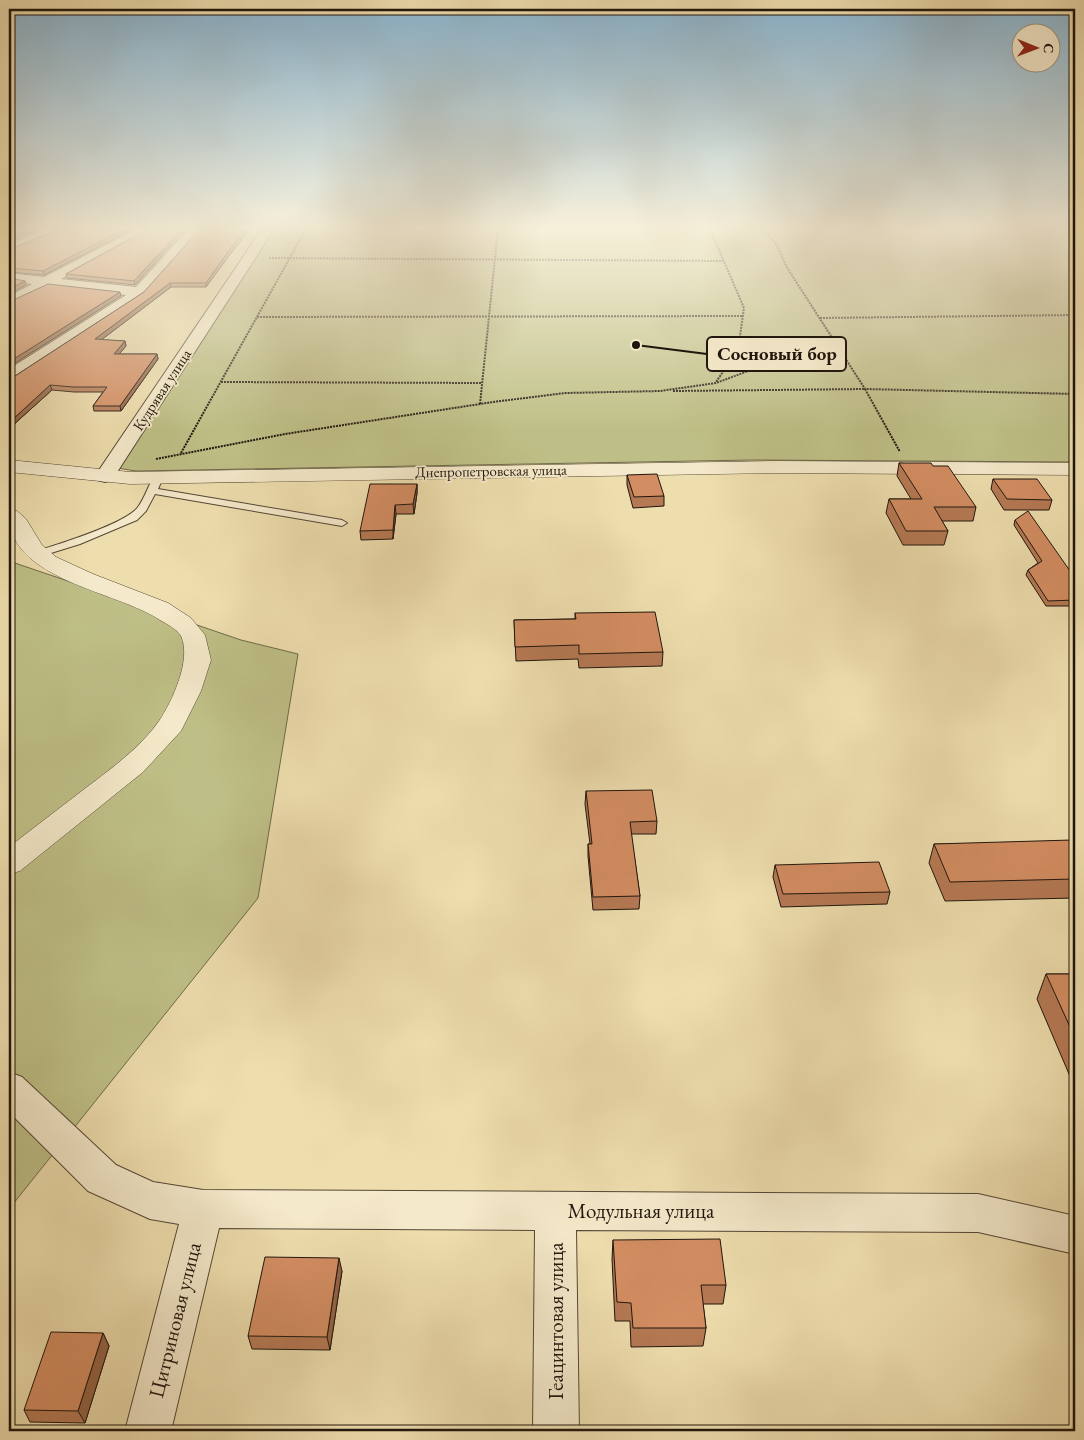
<svg xmlns="http://www.w3.org/2000/svg" width="1084" height="1440" viewBox="0 0 1084 1440" font-family="'EB Garamond',serif">
	<style>
		.green { fill: #bebf86; stroke: #6e6a4a }
		.lines { fill: none; stroke-linecap: round; stroke-linejoin: round }
		.service-casing { stroke: #534735; stroke-width: 2 }
		.minor-casing { stroke: #534735; stroke-width: 2 }
		.tertiary-casing { stroke: #534735; stroke-width: 1 }
		.path { stroke: #1f150d; stroke-width: 2; stroke-dasharray: 2 1; stroke-linecap: butt }
		.service { fill: #f4e9ca; fill-rule: evenodd }
		.minor { fill: #f4e9ca; fill-rule: evenodd }
		.tertiary { fill: #f4e9ca; fill-rule: evenodd }
		.wall { fill: #b57954; stroke: #1f150d }
		.shaded-wall { fill: #946345; stroke: #1f150d }
		.building { fill: #d38d62; stroke: #1f150d }
		.labels { text-anchor: middle; stroke-width: 4; stroke-linejoin: round; paint-order: stroke }
		.far-street-label { font-size: 15px; fill: #1f150d; stroke: #f4e9ca }
		.near-street-label { font-size: 21px; fill: #1f150d; stroke: #f4e9ca }
		.leader { fill: none; stroke: #1f150d; stroke-width: 2 }
		.callout-dot { fill: #1f150d; stroke: #f4e9ca; stroke-width: 2 }
		.callout { fill: #f4e9ca; stroke: #1f150d; stroke-width: 2 }
		.callout-label { font-size: 19px; text-anchor: middle; font-weight: bold; fill: #1f150d }
	</style>
	<rect width="100%" height="100%" fill="#eeddad"/>
	<filter id="stains"><feTurbulence type="fractalNoise" baseFrequency=".004" numOctaves="4"/><feColorMatrix values="0 0 0 0 .2 0 0 0 0 .09 0 0 0 0 .02 0 0 0 .5 -.17"/></filter>
	<radialGradient id="worn" r=".72"><stop offset=".6" stop-color="#630" stop-opacity="0"/><stop offset="1" stop-color="#630" stop-opacity=".3"/></radialGradient>
	<path class="green" d="M 271,229 L 1075,229 L 1075,462 L 751,460 L 136,471 L 117,468 Z
		M 9,561 L 241,640 L 298,654 L 258,898 L 9,1209 Z"/>
	<g class="lines">
		<g class="service-casing">
			<path id="service" d="M 156,479 L 161,482 L 158,489 L 342,520 L 347,523 L 342,526 L 155,494 L 146,511 L 137,520 L 80,544 L 38,557 L 32,554 L 34,552 C 56,545 126,524 138,507 C 144,499 147,489 152,480 Z"/>
		</g>
		<g class="minor-casing">
			<path id="minor" d="M 43,229 L 59,229 L 57,232 L 9,254 L 9,245 Z
				M 137,229 L 152,229 L 61,279 L 136,287 L 189,229 L 202,229 L 144,295 L 15,379 L 9,381 L 9,369 L 126,295 L 49,286 L 9,305 L 9,296 L 32,284 L 9,281 L 9,273 L 44,277 Z
				M 262,229 L 274,229 L 112,480 L 105,482 L 98,480 L 95,476 Z
				M 9,1072 L 22,1077 L 116,1165 L 153,1182 L 203,1190 L 978,1194 L 1075,1216 L 1075,1254 L 978,1232 L 576,1230 L 579,1431 L 533,1431 L 535,1230 L 219,1228 L 171,1431 L 125,1431 L 179,1224 L 150,1219 L 88,1191 L 9,1112 Z"/>
		</g>
		<g class="tertiary-casing">
			<path id="tertiary" d="M 9,460 L 130,472 L 774,461 L 1075,463 L 1075,475 L 774,473 L 130,484 L 9,472 Z
				M 9,510 L 17,511 L 26,519 L 42,545 L 56,557 L 93,574 L 168,603 L 191,618 L 205,635 L 211,660 L 201,691 L 181,731 L 143,772 L 20,871 L 9,874 L 9,847 C 35,827 61,807 87,787 C 111,769 142,746 159,721 C 172,702 192,659 181,636 C 177,629 167,624 160,620 C 116,590 4,580 9,510 Z"/>
		</g>
		<path class="path" d="M 710,229 L 744,308 L 738,350 L 716,382
			M 763,229 L 777,245 L 786,266 L 865,389 L 1075,394
			M 269,258 L 723,261
			M 257,317 L 743,316
			M 820,318 L 1075,315
			M 221,382 L 482,383
			M 673,391 L 865,389 L 900,452
			M 480,404 L 498,229
			M 181,453 L 306,229
			M 156,459 L 285,434 L 493,402 L 565,393 L 660,391 L 716,383 L 834,339"/>
		<use href="#service" class="service"/>
		<use href="#minor" class="minor"/>
		<use href="#tertiary" class="tertiary"/>
	</g>
	<path class="wall" d="M 58,229 L 133,229 L 44,275 L 9,272 L 9,250 L 57,230 Z
		M 148,229 L 186,229 L 135,285 L 67,278 L 66,274 Z
		M 200,229 L 250,229 L 228,257 L 206,287 L 171,287 L 101,340 L 125,341 L 126,346 L 119,354 L 157,354 L 158,359 L 121,411 L 94,411 L 93,406 L 103,392 L 74,392 L 52,390 L 12,426 L 9,426 L 9,378 L 15,376 L 144,292 Z
		M 899,463 L 933,466 L 976,507 L 973,521 L 942,521 L 948,531 L 944,545 L 903,545 L 886,513 L 889,499 L 911,499 L 897,476 Z
		M 627,475 L 664,496 L 664,506 L 633,508 L 627,485 Z
		M 993,479 L 1052,500 L 1049,510 L 1004,510 L 991,489 Z
		M 417,484 L 417,493 L 414,514 L 396,514 L 393,539 L 361,540 L 360,531 Z
		M 1015,520 L 1075,578 L 1075,606 L 1046,606 L 1026,575 L 1028,570 L 1038,563 L 1014,525 Z
		M 575,613 L 663,652 L 662,666 L 579,668 L 578,659 L 516,661 L 514,620 L 575,619 Z
		M 586,791 L 657,821 L 656,834 L 631,834 L 640,896 L 639,909 L 593,910 L 588,856 L 588,844 L 590,844 L 585,804 Z
		M 934,844 L 1075,845 L 1075,898 L 945,901 L 929,863 Z
		M 775,865 L 890,892 L 887,904 L 781,907 L 773,877 Z
		M 1046,974 L 1075,974 L 1075,1088 L 1037,999 Z
		M 613,1240 L 726,1285 L 723,1304 L 703,1304 L 706,1328 L 703,1346 L 631,1347 L 630,1321 L 615,1321 L 612,1259 Z
		M 342,1271 L 330,1350 L 252,1349 L 248,1336 Z
		M 103,1333 L 109,1346 L 85,1423 L 30,1422 L 24,1410 Z"/>
	<path class="shaded-wall" d="M 30,229 L 39,229 L 9,243 L 9,239 Z
		M 125,229 L 133,229 L 44,275 L 43,271 Z
		M 182,229 L 186,229 L 135,285 L 134,281 Z
		M 246,229 L 250,229 L 228,257 L 206,287 L 206,283 L 227,253 Z
		M 25,281 L 26,285 L 9,294 L 9,289 Z
		M 170,283 L 171,287 L 96,344 L 95,339 Z
		M 120,292 L 121,296 L 9,367 L 9,362 Z
		M 125,341 L 126,346 L 115,359 L 114,354 Z
		M 157,354 L 158,359 L 121,411 L 120,406 Z
		M 50,385 L 52,390 L 12,426 L 11,421 Z
		M 417,484 L 417,493 L 414,514 L 413,504 Z
		M 395,505 L 396,514 L 393,539 L 393,530 Z
		M 339,1258 L 342,1271 L 330,1350 L 327,1337 Z
		M 103,1333 L 109,1346 L 85,1423 L 78,1411 Z"/>
	<path class="building" d="M 9,229 L 30,229 L 9,239 Z
		M 58,229 L 125,229 L 43,271 L 9,268 L 9,250 L 57,230 Z
		M 148,229 L 182,229 L 134,281 L 66,274 Z
		M 200,229 L 246,229 L 227,253 L 206,283 L 170,283 L 95,339 L 125,341 L 114,354 L 157,354 L 120,406 L 93,406 L 107,387 L 73,387 L 50,385 L 11,421 L 9,421 L 9,378 L 15,376 L 144,292 Z
		M 9,278 L 25,281 L 9,289 Z
		M 48,284 L 120,292 L 9,362 L 9,302 Z
		M 899,463 L 931,463 L 933,466 L 948,466 L 976,507 L 934,507 L 948,531 L 906,531 L 889,499 L 922,499 Z
		M 657,474 L 664,496 L 634,497 L 627,475 Z
		M 993,479 L 1037,479 L 1052,500 L 1007,499 Z
		M 370,484 L 417,484 L 413,504 L 395,505 L 393,530 L 360,531 Z
		M 1028,511 L 1075,578 L 1075,600 L 1048,601 L 1028,570 L 1042,561 L 1015,520 Z
		M 655,612 L 663,652 L 579,654 L 579,645 L 515,647 L 514,620 L 576,619 L 575,613 Z
		M 652,790 L 657,821 L 630,822 L 640,896 L 593,897 L 588,844 L 592,844 L 586,791 Z
		M 1072,840 L 1075,845 L 1075,879 L 950,882 L 934,844 Z
		M 879,862 L 890,892 L 783,894 L 775,865 Z
		M 1046,974 L 1075,974 L 1075,1038 Z
		M 720,1239 L 726,1285 L 701,1285 L 706,1328 L 633,1328 L 631,1303 L 617,1302 L 613,1240 Z
		M 265,1257 L 339,1258 L 327,1337 L 248,1336 Z
		M 51,1332 L 103,1333 L 78,1411 L 24,1410 Z"/>
	<linearGradient id="sky" x2="0" y2="1"><stop stop-color="#89b6d3"/><stop offset="0.53" stop-color="#f7f0da"/><stop offset="1" stop-color="#f7f0da" stop-opacity="0"/></linearGradient>
	<rect width="1084" height="431" fill="url(#sky)"/>
	<g class="labels">
		<g class="far-street-label">
			<text transform="translate(162 390) rotate(-57)" y="5">Кудрявая улица</text>
			<text transform="translate(491 471) rotate(-1)" y="5">Днепропетровская улица</text>
		</g>
		<g class="near-street-label">
			<text x="641" y="1218">Модульная улица</text>
			<text transform="translate(175 1320) rotate(-76)" y="7">Цитриновая улица</text>
			<text transform="translate(556 1321) rotate(-90)" y="7">Геацинтовая улица</text>
		</g>
	</g>
	<path class="leader" d="M636 345L707 354"/>
	<circle class="callout-dot" cx="636" cy="345" r="5"/>
	<rect class="callout" x="707" y="337" width="139" height="34" rx="5"/>
	<g class="callout-label">
		<text x="777" y="360">Сосновый бор</text>
	</g>
	<rect width="1084" height="1440" fill="none" stroke="#eeddad" stroke-width="30"/>
	<rect x="10" y="10" width="1064" height="1420" fill="none" stroke="#1f150d" stroke-width="2.5"/>
	<rect x="15" y="15" width="1054" height="1410" fill="none" stroke="#1f150d"/>
	<g transform="translate(1036 48) rotate(91)"><circle r="24" fill="#f4e9ca" stroke="#9f947e"/>
	<path d="M0-4L9 19L0 12L-9 19Z" fill="#8f2418"/>
	<text y="-8" font-size="14" font-weight="bold" text-anchor="middle" fill="#1f150d">С</text>
	</g>
	<rect width="100%" height="100%" filter="url(#stains)"/>
	<rect width="100%" height="100%" fill="url(#worn)"/>
</svg>
